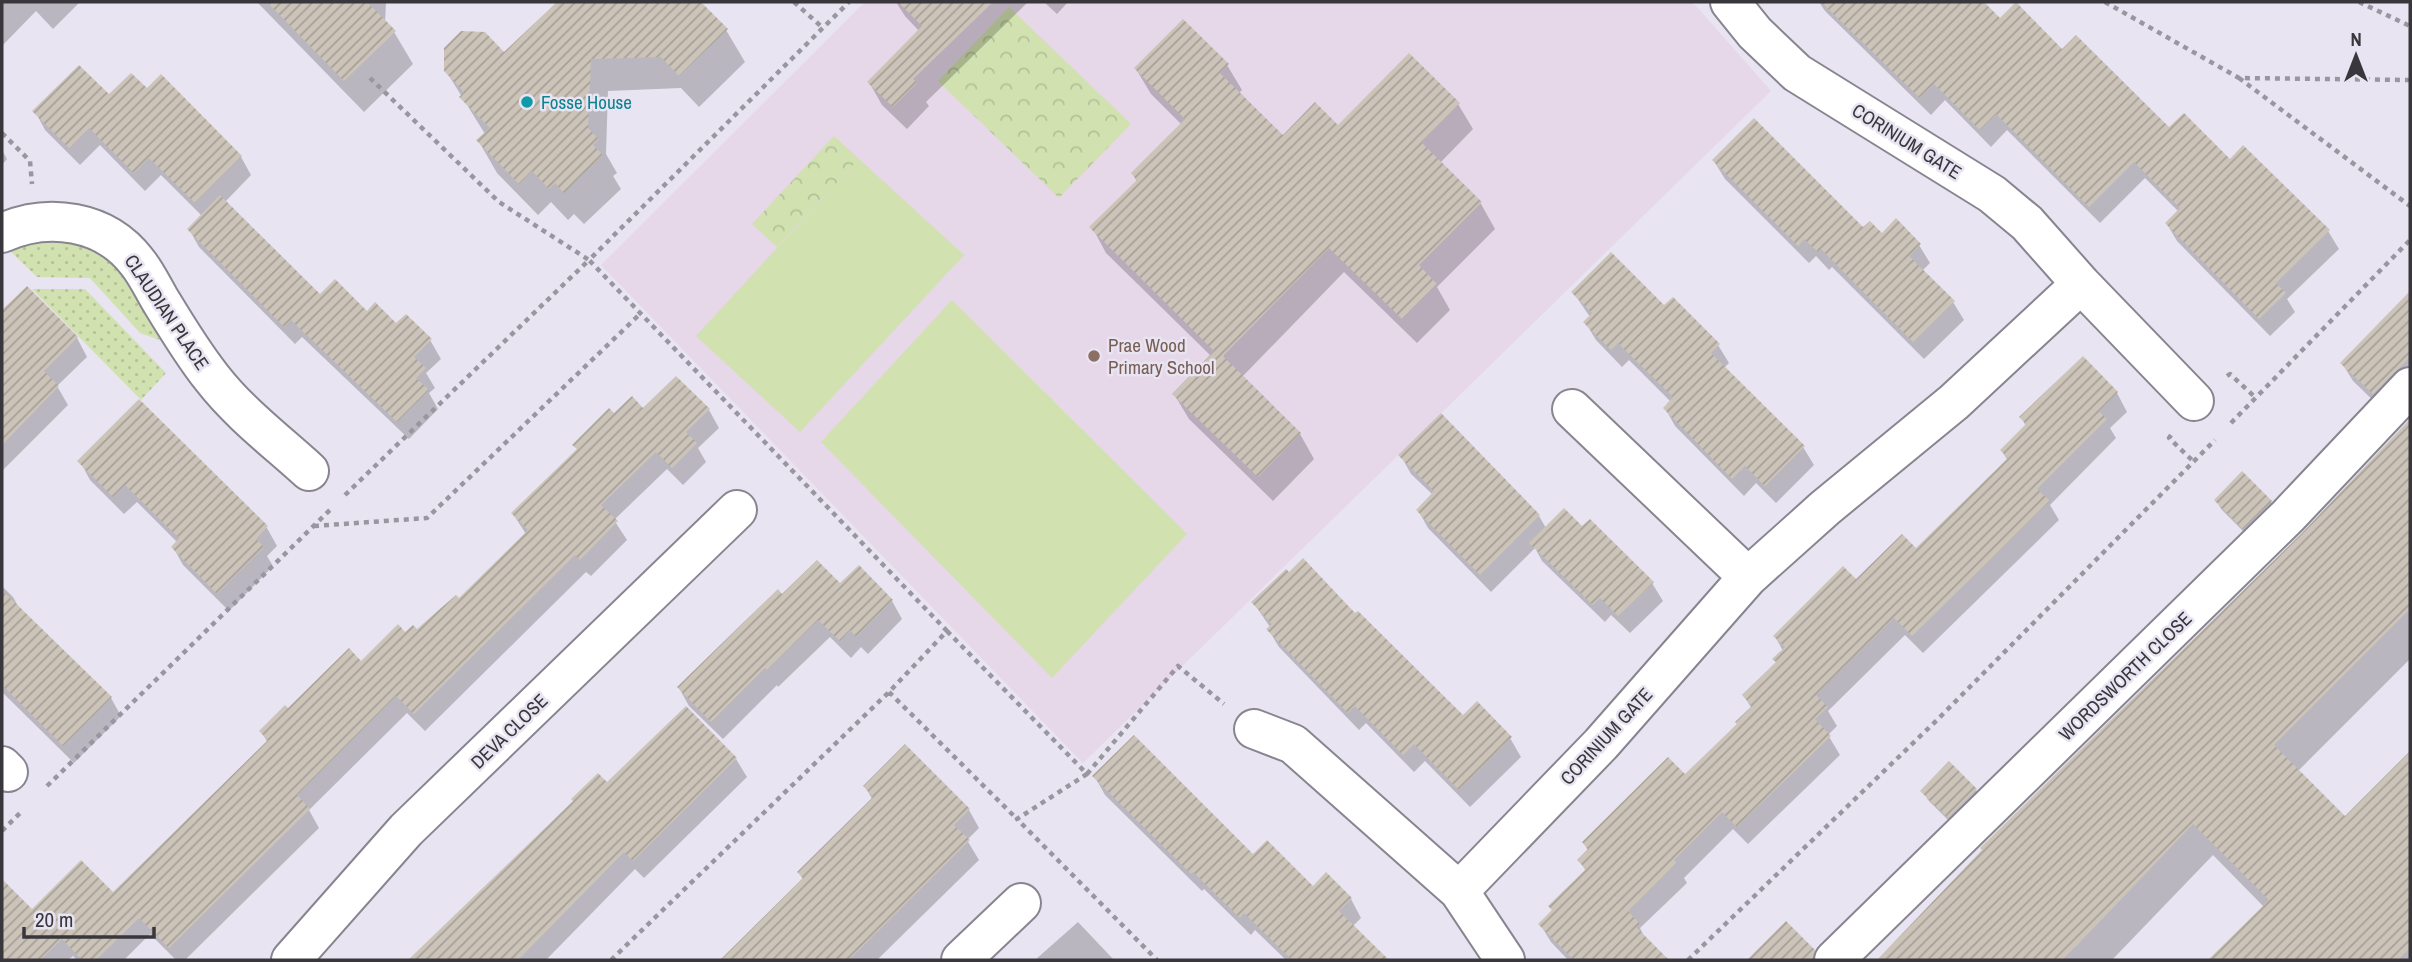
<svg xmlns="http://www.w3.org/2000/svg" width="2412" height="962" viewBox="0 0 2412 962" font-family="'Archivo Narrow',sans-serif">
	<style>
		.education { fill: #e6d7e9 }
		.grass { fill: url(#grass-dots) }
		.park { fill: url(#park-crowns) }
		.pitch { fill: #d1e1b0 }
		.shadow { fill: #0003 }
		.building { fill: url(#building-hatch) }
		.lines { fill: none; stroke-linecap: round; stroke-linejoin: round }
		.street-casing { stroke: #888590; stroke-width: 42 }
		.path { stroke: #99969f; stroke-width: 4.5; stroke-dasharray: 5 5; stroke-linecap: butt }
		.street { stroke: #fff; stroke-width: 38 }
		.culture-dot { fill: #0f9aa8; stroke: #e8e4f1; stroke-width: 2.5 }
		.education-dot { fill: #8d6e63; stroke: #e8e4f1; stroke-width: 2.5 }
		.labels { text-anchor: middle; stroke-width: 5; stroke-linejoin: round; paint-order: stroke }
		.culture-label { font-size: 19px; fill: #0d838f; stroke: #e8e4f1; text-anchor: start }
		.street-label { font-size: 19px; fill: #39373c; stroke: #e8e4f1 }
		.education-label { font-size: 19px; fill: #785e54; stroke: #e8e4f1; text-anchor: start }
	</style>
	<defs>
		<pattern id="grass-dots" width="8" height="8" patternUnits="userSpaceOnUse" patternTransform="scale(1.75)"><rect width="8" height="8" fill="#d1e1b0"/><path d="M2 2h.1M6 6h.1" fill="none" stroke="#b4c298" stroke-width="1.8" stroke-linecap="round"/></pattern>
		<pattern id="park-crowns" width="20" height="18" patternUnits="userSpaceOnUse" patternTransform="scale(1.75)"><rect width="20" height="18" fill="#d1e1b0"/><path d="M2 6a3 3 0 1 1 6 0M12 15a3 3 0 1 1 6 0" fill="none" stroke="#b4c298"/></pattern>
		<pattern id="building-hatch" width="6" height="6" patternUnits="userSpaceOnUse" patternTransform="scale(1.75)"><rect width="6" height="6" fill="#ccc4b9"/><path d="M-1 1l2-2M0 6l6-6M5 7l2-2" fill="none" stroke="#a7a098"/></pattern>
	</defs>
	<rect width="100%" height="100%" fill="#e8e4f1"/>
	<path class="education" d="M 865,2 L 1689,2 L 1696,6 L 1771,91 L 1083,763 L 601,265 Z"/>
	<path class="grass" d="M 28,241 C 40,241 54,239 67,241 C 117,249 139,302 163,341 L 140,333 L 90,278 L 37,277 L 8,249 Z
		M 32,289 L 85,289 L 166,373 L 141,400 Z"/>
	<path class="park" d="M 1009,7 L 1131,124 L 1059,198 L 938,81 Z
		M 834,136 L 859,159 L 777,247 L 752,224 Z"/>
	<path class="pitch" d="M 859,159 L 964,255 L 800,432 L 696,336 Z
		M 952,300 L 1187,534 L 1052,678 L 821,442 Z"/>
	<path class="shadow" d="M 2,2 L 80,2 L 53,29 L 36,11 L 2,46 Z
		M 257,2 L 386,2 L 385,23 L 394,32 L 413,64 L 364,112 Z
		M 557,2 L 698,2 L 726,30 L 745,62 L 699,107 L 681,88 L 608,91 L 606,154 L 617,173 L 613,176 L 621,189 L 584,224 L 574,214 L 568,220 L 551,202 L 538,215 L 497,173 L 478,140 L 485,134 L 446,71 L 504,55 Z
		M 896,2 L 1028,2 L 926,102 L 929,106 L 907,129 L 882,105 L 869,82 L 919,31 L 905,16 Z
		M 1044,2 L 1068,2 L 1057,14 Z
		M 1819,2 L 1981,2 L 2000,21 L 2062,51 L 2169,129 L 2230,161 L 2328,231 L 2339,249 L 2287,299 L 2295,312 L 2270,336 L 2177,241 L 2167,224 L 2179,212 L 2145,178 L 2100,223 L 2007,130 L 1991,147 L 1945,100 L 1931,115 L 1825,11 Z
		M 1227,65 L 1242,90 L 1238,94 L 1283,137 L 1458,104 L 1473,129 L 1440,163 L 1481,204 L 1495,229 L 1437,287 L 1450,310 L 1417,343 L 1344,272 L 1242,377 L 1300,434 L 1314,459 L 1273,501 L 1189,419 L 1174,394 L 1211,356 L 1106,253 L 1092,227 L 1137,182 L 1133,174 L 1182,125 L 1151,94 L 1136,69 Z
		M 147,90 L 241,157 L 251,175 L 225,202 L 320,297 L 430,340 L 441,359 L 426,373 L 435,388 L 429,393 L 438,409 L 409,439 L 302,337 L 295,344 L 199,247 L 189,229 L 202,216 L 161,175 L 145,191 L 100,145 L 80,165 L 45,130 L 35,111 Z
		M 2,150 L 7,159 L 2,165 Z
		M 1714,161 L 1863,230 L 1919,245 L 1930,263 L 1922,271 L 1953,302 L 1964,320 L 1924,359 L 1832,267 L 1829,270 L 1816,256 L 1809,263 L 1725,179 Z
		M 27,288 L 77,338 L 87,357 L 57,386 L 68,405 L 2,471 L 2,338 L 13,328 Z
		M 1573,292 L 1664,308 L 1718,345 L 1729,363 L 1724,368 L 1803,447 L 1814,465 L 1776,503 L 1756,483 L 1744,496 L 1675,426 L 1665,408 L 1671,402 L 1629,360 L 1622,367 L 1596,340 L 1585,322 L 1590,317 Z
		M 2397,307 L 2410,320 L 2410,385 L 2384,411 L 2353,381 L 2342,363 Z
		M 2117,393 L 2127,412 L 2110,428 L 2116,438 L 2050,505 L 2059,520 L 1923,653 L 1905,635 L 1828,711 L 1837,726 L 1828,735 L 1840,755 L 1748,844 L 1733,829 L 1684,878 L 1687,883 L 1640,928 L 1653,954 L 1646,960 L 1568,960 L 1551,942 L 1540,924 L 1586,871 L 1579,860 L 1588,851 L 1584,843 L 1685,777 L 1752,709 L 1744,696 L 1777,663 L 1783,651 L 1775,636 L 1856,582 L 1916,551 L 2008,461 L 2002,451 L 2026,426 L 2021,417 Z
		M 139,401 L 267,528 L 277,546 L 267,556 L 273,566 L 229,611 L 183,565 L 173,547 L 177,542 L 137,502 L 124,514 L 90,480 L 80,461 Z
		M 643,410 L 709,410 L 719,428 L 698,448 L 706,462 L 683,485 L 667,469 L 614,520 L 627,540 L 591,576 L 586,572 L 425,731 L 407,713 L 309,810 L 319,828 L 185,960 L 176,960 L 150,934 L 124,960 L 77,960 L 73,956 L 68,960 L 2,960 L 2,908 L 15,895 L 32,912 L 113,895 L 268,743 L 261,731 L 288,711 L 405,635 L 417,631 L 459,600 L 526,534 L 513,514 L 578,450 L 575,445 L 614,416 Z
		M 2410,421 L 2410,659 L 2298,771 L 2345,818 L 2410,754 L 2410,960 L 2210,960 L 2264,907 L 2213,855 L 2112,960 L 1880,960 L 1983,851 L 2305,533 Z
		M 1401,456 L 1539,516 L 1546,528 L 1582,529 L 1652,583 L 1663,601 L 1630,633 L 1611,615 L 1605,622 L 1542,561 L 1535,548 L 1491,592 L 1428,528 L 1418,510 L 1433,495 L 1411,474 Z
		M 2216,500 L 2271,502 L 2276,511 L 2249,537 L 2221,509 Z
		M 840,585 L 892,601 L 902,619 L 868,654 L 861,647 L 851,658 L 830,637 L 778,687 L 777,685 L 723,739 L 689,706 L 679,688 L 782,596 Z
		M 2,586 L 13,597 L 22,613 L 111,698 L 121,716 L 74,763 L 2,692 Z
		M 1253,602 L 1355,616 L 1463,718 L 1510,738 L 1521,757 L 1470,807 L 1425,761 L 1414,772 L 1366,723 L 1359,730 L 1279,647 L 1268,629 L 1270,627 Z
		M 736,759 L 747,777 L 644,878 L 635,869 L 546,960 L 411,960 L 575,802 Z
		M 1949,764 L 1976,790 L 1981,799 L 1954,826 L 1928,800 L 1923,791 Z
		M 1095,777 L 1313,888 L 1326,875 L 1351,899 L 1361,918 L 1352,927 L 1386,960 L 1286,960 L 1255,930 L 1251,935 L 1204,889 L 1202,891 L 1105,795 Z
		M 865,786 L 969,810 L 979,828 L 967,840 L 979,860 L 877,960 L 722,960 L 803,880 L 799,872 L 872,799 Z
		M 1078,922 L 1114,960 L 1035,960 Z
		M 1786,923 L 1813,950 L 1819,960 L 1749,960 Z"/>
	<path class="building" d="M 267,2 L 367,2 L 396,31 L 344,81 Z
		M 557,2 L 701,2 L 728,29 L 679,76 L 661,57 L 591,59 L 588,128 L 599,139 L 593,145 L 603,155 L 564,193 L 555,183 L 549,189 L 532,171 L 519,184 L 476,140 L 490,128 L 459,97 L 464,92 L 444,71 L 444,48 L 461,31 L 485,32 L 504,52 Z
		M 898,2 L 993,2 L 913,79 L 917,83 L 893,107 L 867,82 L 922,26 Z
		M 1821,2 L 1984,2 L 2000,18 L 2016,2 L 2062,49 L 2076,35 L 2169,127 L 2184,113 L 2230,159 L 2243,145 L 2330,230 L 2276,283 L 2286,293 L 2259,319 L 2165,223 L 2180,208 L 2134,162 L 2089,207 L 1996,114 L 1980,130 L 1934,84 L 1920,98 Z
		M 1183,19 L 1229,64 L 1220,73 L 1283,135 L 1315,102 L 1338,125 L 1409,53 L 1460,103 L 1421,142 L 1482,202 L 1419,265 L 1437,284 L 1402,319 L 1329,248 L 1223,356 L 1301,433 L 1258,477 L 1172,394 L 1214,351 L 1089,227 L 1137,180 L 1131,173 L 1185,119 L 1134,68 Z
		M 79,65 L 109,94 L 131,73 L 147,88 L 161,74 L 242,156 L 195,203 L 149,158 L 134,173 L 89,128 L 69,148 L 32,111 Z
		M 1754,118 L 1863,227 L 1870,221 L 1882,233 L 1896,218 L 1921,244 L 1909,256 L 1955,301 L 1913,342 L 1821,249 L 1818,252 L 1804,239 L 1798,246 L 1712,160 Z
		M 220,195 L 320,294 L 335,279 L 367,311 L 375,302 L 396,323 L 406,314 L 432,339 L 414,357 L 426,368 L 416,378 L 429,390 L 397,422 L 291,320 L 284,327 L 187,229 Z
		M 1611,252 L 1664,305 L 1673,297 L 1720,344 L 1711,353 L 1805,446 L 1765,486 L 1745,466 L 1732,479 L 1663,408 L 1673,397 L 1618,343 L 1611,350 L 1583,322 L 1592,313 L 1571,292 Z
		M 27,286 L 78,337 L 44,371 L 59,386 L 2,445 L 2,310 Z
		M 2410,291 L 2410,357 L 2373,394 L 2340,363 Z
		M 2083,356 L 2118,392 L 2099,411 L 2107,419 L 2037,489 L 2050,501 L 1912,636 L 1894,618 L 1816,695 L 1828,707 L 1815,719 L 1831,736 L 1737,827 L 1722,812 L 1674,860 L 1677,863 L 1628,911 L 1640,924 L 1636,927 L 1669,960 L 1574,960 L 1538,924 L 1552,910 L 1548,906 L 1586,869 L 1577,860 L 1588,849 L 1582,842 L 1668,757 L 1685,774 L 1737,724 L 1735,722 L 1752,706 L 1742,695 L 1776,662 L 1772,659 L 1785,647 L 1773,636 L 1843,566 L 1856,579 L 1902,534 L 1916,548 L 2008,458 L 2000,450 L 2026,424 L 2019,417 Z
		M 676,376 L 710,409 L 686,432 L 697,443 L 672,468 L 656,452 L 601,505 L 618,521 L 580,560 L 575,555 L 414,714 L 396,696 L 297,795 L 310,809 L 169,948 L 139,918 L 96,960 L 82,960 L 62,939 L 40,960 L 2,960 L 2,879 L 32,909 L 81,860 L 113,892 L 268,740 L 259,731 L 285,705 L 288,708 L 349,648 L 361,661 L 398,624 L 405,632 L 413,625 L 417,629 L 456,595 L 459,598 L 528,530 L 511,513 L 577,449 L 572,445 L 609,408 L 614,413 L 632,396 L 643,408 Z
		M 139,399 L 268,526 L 256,539 L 264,547 L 217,594 L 171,547 L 179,538 L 125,485 L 113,497 L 77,461 Z
		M 1441,413 L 1540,515 L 1480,575 L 1416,510 L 1434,491 L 1398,455 Z
		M 2410,419 L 2410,609 L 2274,745 L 2345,816 L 2410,751 L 2410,949 L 2399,960 L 2208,960 L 2269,900 L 2193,824 L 2063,960 L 1877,960 L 1982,850 L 1980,848 L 2303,532 Z
		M 2242,471 L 2272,501 L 2243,529 L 2214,500 Z
		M 1564,508 L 1582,526 L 1590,519 L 1654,582 L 1618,616 L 1600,598 L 1593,605 L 1529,543 Z
		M 1303,558 L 1355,613 L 1358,611 L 1463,715 L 1477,701 L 1512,737 L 1459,790 L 1414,744 L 1403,755 L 1355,706 L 1348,713 L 1266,629 L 1272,624 L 1251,602 L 1286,569 L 1289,572 Z
		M 817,560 L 840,583 L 859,565 L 893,600 L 856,637 L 850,630 L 840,641 L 818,620 L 767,670 L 765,668 L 711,722 L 677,687 L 778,589 L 782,594 Z
		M 2,590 L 112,697 L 63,746 L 2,685 Z
		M 686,706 L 737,758 L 633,861 L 624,852 L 518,960 L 408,960 L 573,801 L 571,799 L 598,773 L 607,782 Z
		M 1134,735 L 1253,854 L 1267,840 L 1313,886 L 1326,872 L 1352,898 L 1339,911 L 1389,960 L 1292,960 L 1244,913 L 1240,918 L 1193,872 L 1191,874 L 1092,776 Z
		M 905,744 L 970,809 L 954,825 L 970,840 L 849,960 L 720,960 L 803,878 L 797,872 L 873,797 L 863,786 Z
		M 1949,761 L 1977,789 L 1948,818 L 1920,791 Z
		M 1786,921 L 1815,950 L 1813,960 L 1747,960 Z"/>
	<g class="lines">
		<g class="street-casing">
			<path id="street" d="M 2,233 C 48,212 105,220 137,262 C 146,273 152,286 159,298 C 176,326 192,353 212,378 C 239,413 276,441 309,471
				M 2081,284 L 2194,401
				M 1572,409 L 1748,577
				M 1254,729 L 1293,744 L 1459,891
				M 2,766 L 8,772
				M 291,960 L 406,830 L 737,510
				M 961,960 L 1021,903
				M 1505,960 L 1459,891 L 1601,744 L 1748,577 L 1825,508 L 1954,402 L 2081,284 L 2027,223 L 1992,194 L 1797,73 L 1755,33 L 1730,2
				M 1834,960 L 2288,516 L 2410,387"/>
		</g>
		<path class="path" d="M 794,2 L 823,28
			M 2105,2 L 2239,78 L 2410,80
			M 2359,2 L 2410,26
			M 2239,78 L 2410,206
			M 2,133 L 30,161 L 32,184
			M 2227,376 L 2230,374 L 2256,398
			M 2231,423 L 2410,240
			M 2171,435 L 2169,438 L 2193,461
			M 345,495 L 589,260 L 499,202 L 370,78
			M 314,526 L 427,518 L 640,314
			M 947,631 L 1087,774 L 1017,819 L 1157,960
			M 889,692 L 1017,819
			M 1087,774 L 1178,666 L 1224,704
			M 47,786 L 331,509
			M 2,831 L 21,812
			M 611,960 L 889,692 L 947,631 L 589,260 L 849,2
			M 1688,960 L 1937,720 L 2215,440"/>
		<use href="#street" class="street"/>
	</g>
	<circle class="culture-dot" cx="527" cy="102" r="7"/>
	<circle class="education-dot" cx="1094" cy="356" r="7"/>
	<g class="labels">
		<g class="culture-label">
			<text x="541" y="109">Fosse House</text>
		</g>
		<g class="street-label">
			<text transform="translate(1907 141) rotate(32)" y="7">CORINIUM GATE</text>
			<text transform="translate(167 312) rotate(56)" y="7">CLAUDIAN PLACE</text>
			<text transform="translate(2125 676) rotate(-44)" y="7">WORDSWORTH CLOSE</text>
			<text transform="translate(509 731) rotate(-44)" y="7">DEVA CLOSE</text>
			<text transform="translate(1606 736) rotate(-47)" y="7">CORINIUM GATE</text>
		</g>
		<g class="education-label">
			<text x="1108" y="352">Prae Wood<tspan x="1108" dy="22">Primary School</tspan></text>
		</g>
	</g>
	<rect width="2412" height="962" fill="none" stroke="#39373c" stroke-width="7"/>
	<g transform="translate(2356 56)" stroke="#e8e4f1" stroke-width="5" paint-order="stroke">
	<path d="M0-5L12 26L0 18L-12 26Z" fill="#39373c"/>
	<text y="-10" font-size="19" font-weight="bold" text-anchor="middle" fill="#39373c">N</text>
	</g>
	<path d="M24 927v10h130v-10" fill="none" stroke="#39373c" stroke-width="3.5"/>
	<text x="35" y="927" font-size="21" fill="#39373c" stroke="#e8e4f1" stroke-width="5" paint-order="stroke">20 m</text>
</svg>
